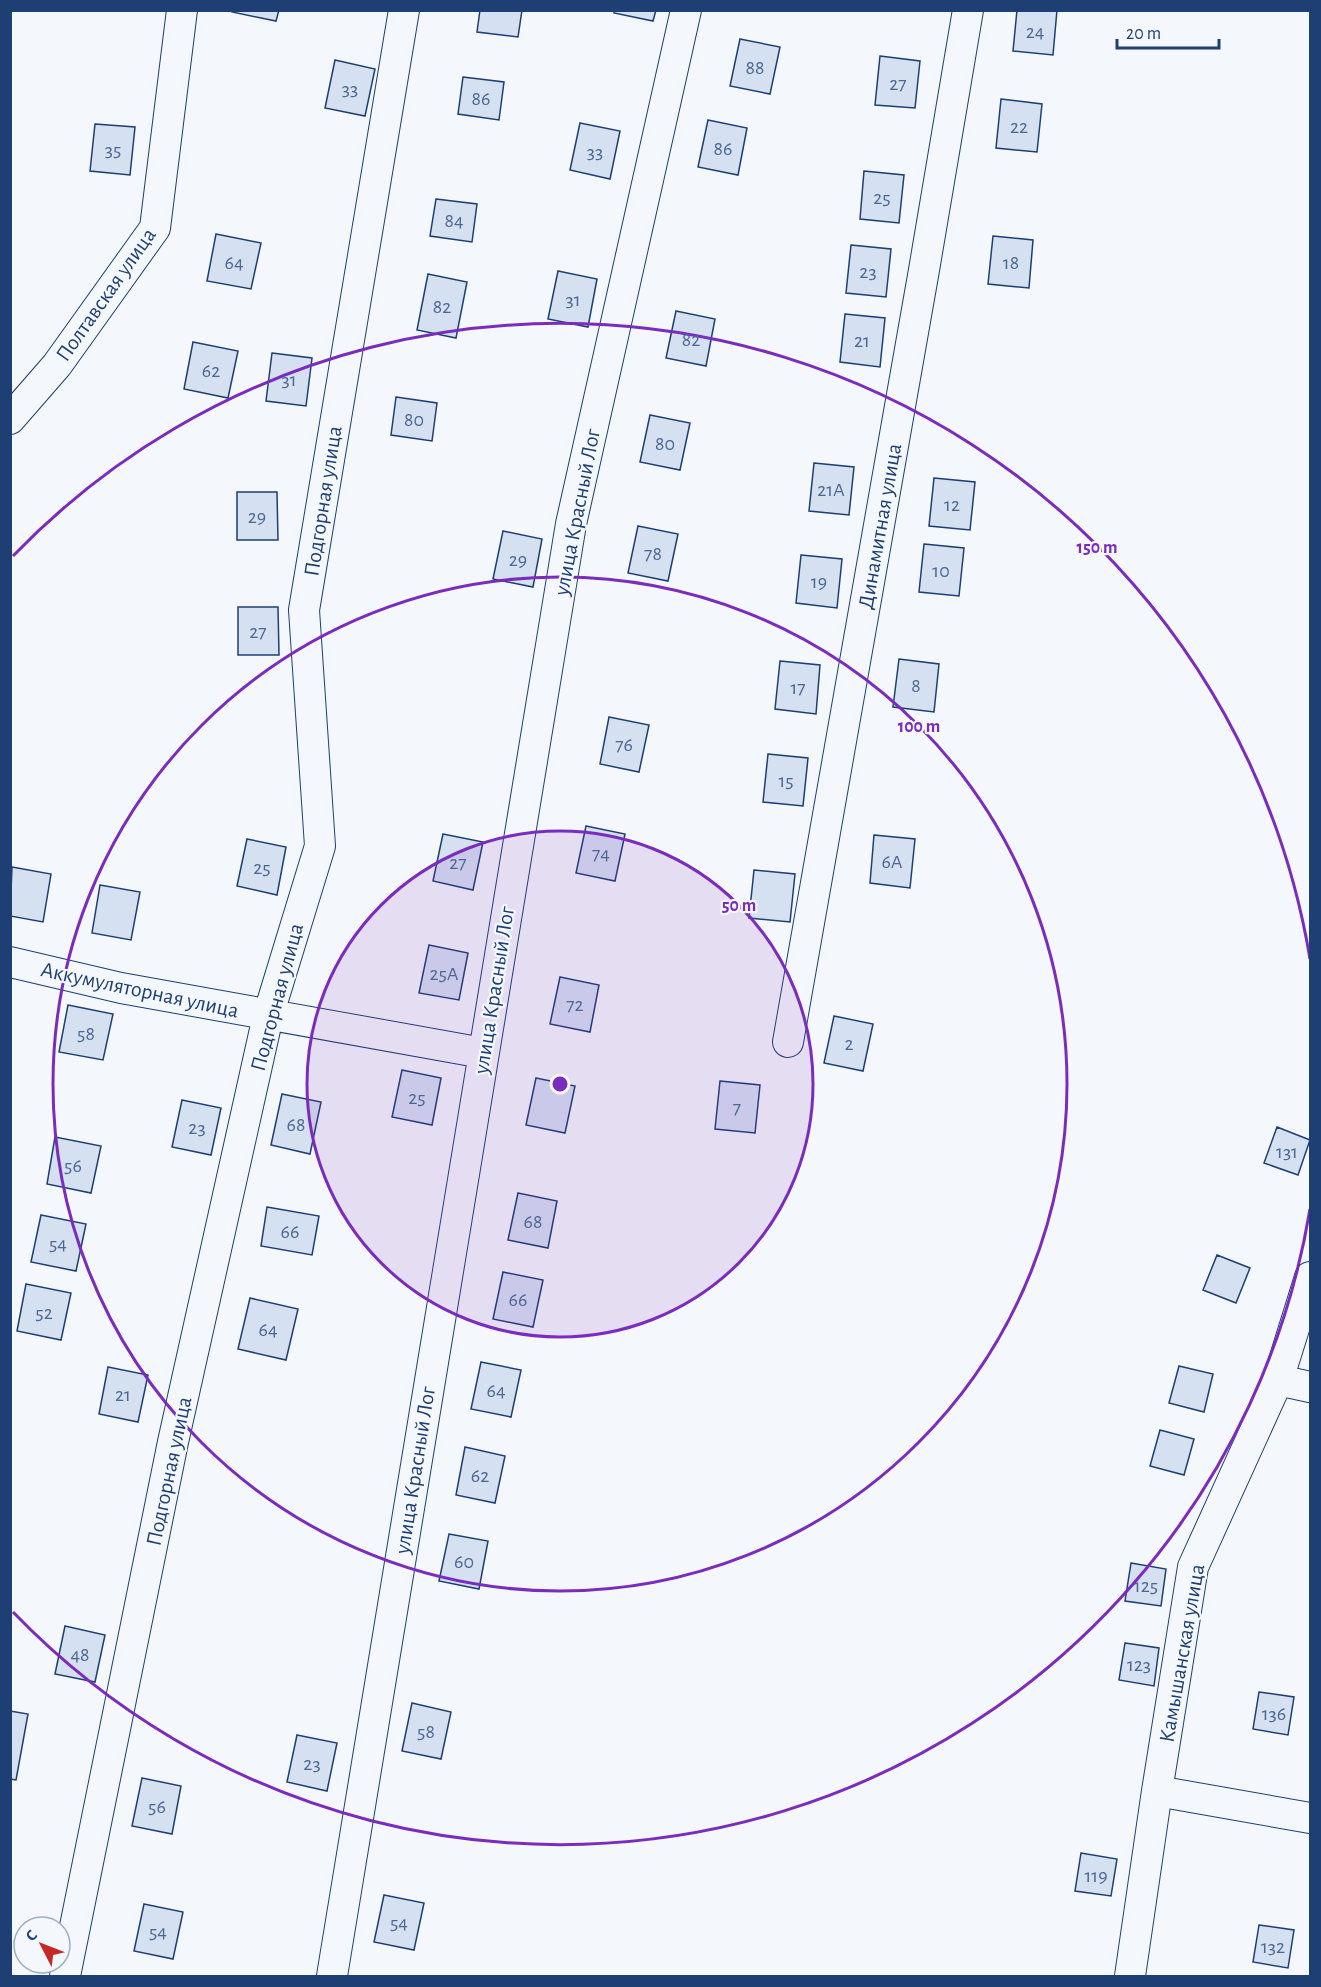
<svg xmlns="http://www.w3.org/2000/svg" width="1321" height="1987" viewBox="0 0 1321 1987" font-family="'Alegreya Sans',sans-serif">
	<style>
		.building { fill: #d5e0f0; stroke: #1d3f73; stroke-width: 1.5 }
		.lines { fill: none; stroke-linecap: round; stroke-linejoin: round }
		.street-casing { stroke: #1d3f73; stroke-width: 32 }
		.street { stroke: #f4f7fb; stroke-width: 30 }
		.ring { fill: none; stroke: #7b2cbf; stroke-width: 3 }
		.labels { text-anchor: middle; stroke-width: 4.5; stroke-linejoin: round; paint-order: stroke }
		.number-label { font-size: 20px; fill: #4b6792 }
		.street-label { font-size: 22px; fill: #1d3f73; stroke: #f4f7fb }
		.centre { fill: #7b2cbf; stroke: #f4f7fb; stroke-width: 3 }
		.ring-label { font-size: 18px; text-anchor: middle; font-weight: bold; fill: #7b2cbf; stroke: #f4f7fb; stroke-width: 4.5; stroke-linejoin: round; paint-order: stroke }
	</style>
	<rect width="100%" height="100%" fill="#f4f7fb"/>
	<path class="building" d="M 232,10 L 279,10 L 276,21 L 232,12 Z
		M 480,10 L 522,10 L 518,37 L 477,32 Z
		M 614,10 L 656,10 L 653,21 L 614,13 Z
		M 1017,10 L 1057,10 L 1053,55 L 1013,51 Z
		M 740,39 L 780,47 L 770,94 L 730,86 Z
		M 880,56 L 920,61 L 915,108 L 875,105 Z
		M 335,60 L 375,69 L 365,116 L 325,108 Z
		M 463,77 L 504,82 L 499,120 L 458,114 Z
		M 1001,99 L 1042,104 L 1037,152 L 996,148 Z
		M 708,120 L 747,128 L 738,175 L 698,167 Z
		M 580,123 L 620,131 L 610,179 L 570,170 Z
		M 95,124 L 135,127 L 130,175 L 90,171 Z
		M 864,171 L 904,175 L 899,223 L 860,219 Z
		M 436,199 L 477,204 L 472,242 L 430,236 Z
		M 216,234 L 261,243 L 251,289 L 207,281 Z
		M 993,236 L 1033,240 L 1029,288 L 988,284 Z
		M 851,245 L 891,249 L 886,297 L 846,293 Z
		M 558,271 L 597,279 L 588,327 L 548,319 Z
		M 428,274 L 467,282 L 456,338 L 417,330 Z
		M 676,311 L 715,319 L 706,366 L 666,358 Z
		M 845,314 L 885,318 L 880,367 L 840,362 Z
		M 193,342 L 238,351 L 228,398 L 184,389 Z
		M 272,353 L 312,358 L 306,406 L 266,401 Z
		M 396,397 L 437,403 L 432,441 L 391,435 Z
		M 650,415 L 690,423 L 680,470 L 640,462 Z
		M 814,463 L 854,467 L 849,515 L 809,511 Z
		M 934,478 L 975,482 L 970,530 L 929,526 Z
		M 237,492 L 277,492 L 278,540 L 237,540 Z
		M 638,526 L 678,534 L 668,581 L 628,573 Z
		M 503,531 L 542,539 L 533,587 L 493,579 Z
		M 924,544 L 964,548 L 959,596 L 919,592 Z
		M 801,555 L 842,559 L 837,608 L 796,603 Z
		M 238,607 L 278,607 L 279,655 L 238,655 Z
		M 899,659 L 939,664 L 934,712 L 893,707 Z
		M 780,661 L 820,665 L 816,714 L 775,709 Z
		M 609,717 L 649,725 L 639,772 L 600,764 Z
		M 768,754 L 808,758 L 803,806 L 763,802 Z
		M 586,826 L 625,834 L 615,881 L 576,873 Z
		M 443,834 L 483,842 L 473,890 L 433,881 Z
		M 874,835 L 915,839 L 910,888 L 870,883 Z
		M 247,839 L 286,847 L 277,895 L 237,886 Z
		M 12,867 L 51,874 L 43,922 L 10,916 Z
		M 754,870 L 795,874 L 790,922 L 749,918 Z
		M 100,885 L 140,892 L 131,940 L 92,933 Z
		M 429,945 L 468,953 L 459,1000 L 419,993 Z
		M 560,977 L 599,985 L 590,1032 L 550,1024 Z
		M 68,1005 L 113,1014 L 103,1060 L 59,1052 Z
		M 834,1016 L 873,1024 L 863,1071 L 824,1063 Z
		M 402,1070 L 441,1078 L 432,1125 L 392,1117 Z
		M 536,1078 L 575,1086 L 565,1133 L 526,1125 Z
		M 720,1081 L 760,1085 L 755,1133 L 715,1129 Z
		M 282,1094 L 321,1102 L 310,1154 L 271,1145 Z
		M 182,1100 L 221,1108 L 211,1155 L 172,1147 Z
		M 1277,1127 L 1310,1140 L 1298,1175 L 1264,1163 Z
		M 55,1137 L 101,1146 L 91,1193 L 47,1184 Z
		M 518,1193 L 557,1201 L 548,1248 L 508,1240 Z
		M 267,1207 L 319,1216 L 312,1255 L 261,1246 Z
		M 41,1215 L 86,1224 L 76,1271 L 31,1262 Z
		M 1217,1255 L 1250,1268 L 1236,1303 L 1203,1290 Z
		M 503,1272 L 543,1280 L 533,1327 L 493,1319 Z
		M 26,1284 L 71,1293 L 61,1340 L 17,1331 Z
		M 250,1298 L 298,1309 L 286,1360 L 238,1349 Z
		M 481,1362 L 521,1370 L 511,1417 L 471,1409 Z
		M 1179,1366 L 1213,1374 L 1204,1412 L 1169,1403 Z
		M 108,1367 L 148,1375 L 138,1422 L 99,1414 Z
		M 1160,1430 L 1194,1439 L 1184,1475 L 1150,1466 Z
		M 465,1447 L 505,1456 L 495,1503 L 456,1495 Z
		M 449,1534 L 488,1541 L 479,1589 L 439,1581 Z
		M 1131,1563 L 1166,1569 L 1161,1606 L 1125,1601 Z
		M 65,1626 L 105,1635 L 95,1682 L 55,1674 Z
		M 1125,1643 L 1159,1648 L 1154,1686 L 1119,1680 Z
		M 1259,1692 L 1294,1697 L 1288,1735 L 1253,1729 Z
		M 412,1703 L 451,1712 L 441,1759 L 402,1751 Z
		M 10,1711 L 28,1714 L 16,1780 L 10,1779 Z
		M 297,1735 L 337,1743 L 327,1791 L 287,1782 Z
		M 142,1778 L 181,1786 L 172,1834 L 132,1826 Z
		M 1081,1853 L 1117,1859 L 1111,1896 L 1075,1891 Z
		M 384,1895 L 424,1903 L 414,1950 L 374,1942 Z
		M 144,1904 L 183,1912 L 173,1959 L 134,1951 Z
		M 1259,1925 L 1294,1930 L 1288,1968 L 1253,1962 Z"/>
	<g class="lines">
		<g class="street-casing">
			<path id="street" d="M 10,419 L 57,365 L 155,228 L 182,10
				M 10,962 L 121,988 L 483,1053
				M 788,1042 L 924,270 L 968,10
				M 1278,1380 L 1310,1387
				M 1157,1791 L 1310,1818
				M 65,1976 L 173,1442 L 268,1016 L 320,846 L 304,610 L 404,10
				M 332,1976 L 571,524 L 686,10
				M 1130,1976 L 1157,1791 L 1193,1567 L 1278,1380 L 1310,1277"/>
		</g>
		<use href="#street" class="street"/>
	</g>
	<circle cx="560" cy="1084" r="253" fill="#7b2cbf" fill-opacity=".12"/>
	<g class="ring">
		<circle cx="560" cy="1084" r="253"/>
		<circle cx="560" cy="1084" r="507"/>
		<path d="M1310 1209A760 760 0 0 1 13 1612M13 556A760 760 0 0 1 1310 959"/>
	</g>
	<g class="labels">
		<g class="number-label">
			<text x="1035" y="38">24</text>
			<text x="755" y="74">88</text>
			<text x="898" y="90">27</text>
			<text x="350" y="95">33</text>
			<text x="481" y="105">86</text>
			<text x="1019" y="133">22</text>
			<text x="723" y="155">86</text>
			<text x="113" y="156">35</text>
			<text x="595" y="158">33</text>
			<text x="882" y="204">25</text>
			<text x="454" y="227">84</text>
			<text x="234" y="269">64</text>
			<text x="1011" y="269">18</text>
			<text x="868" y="278">23</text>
			<text x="573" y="306">31</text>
			<text x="442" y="313">82</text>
			<text x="691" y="346">82</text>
			<text x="862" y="347">21</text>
			<text x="211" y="377">62</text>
			<text x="289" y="386">31</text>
			<text x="414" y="426">80</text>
			<text x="665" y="450">80</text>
			<text x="831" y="496">21А</text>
			<text x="952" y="511">12</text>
			<text x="257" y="523">29</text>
			<text x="653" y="560">78</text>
			<text x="518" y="566">29</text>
			<text x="941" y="577">10</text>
			<text x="819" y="588">19</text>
			<text x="258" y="638">27</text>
			<text x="916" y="692">8</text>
			<text x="798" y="694">17</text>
			<text x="624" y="751">76</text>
			<text x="786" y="787">15</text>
			<text x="601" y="860">74</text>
			<text x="892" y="868">6А</text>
			<text x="458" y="869">27</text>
			<text x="262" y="874">25</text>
			<text x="444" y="980">25А</text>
			<text x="575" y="1011">72</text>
			<text x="86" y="1040">58</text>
			<text x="849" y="1050">2</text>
			<text x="417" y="1104">25</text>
			<text x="737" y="1114">7</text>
			<text x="296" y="1131">68</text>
			<text x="197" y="1134">23</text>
			<text x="1287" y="1158">131</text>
			<text x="73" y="1172">56</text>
			<text x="533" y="1228">68</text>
			<text x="290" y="1238">66</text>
			<text x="58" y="1250">54</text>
			<text x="518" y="1306">66</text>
			<text x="44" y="1319">52</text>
			<text x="268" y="1336">64</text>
			<text x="496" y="1397">64</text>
			<text x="123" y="1401">21</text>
			<text x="480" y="1482">62</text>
			<text x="464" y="1568">60</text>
			<text x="1146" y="1592">125</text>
			<text x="80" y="1661">48</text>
			<text x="1139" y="1671">123</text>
			<text x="1274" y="1720">136</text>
			<text x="426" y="1738">58</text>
			<text x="312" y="1770">23</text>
			<text x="157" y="1813">56</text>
			<text x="1096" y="1882">119</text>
			<text x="399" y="1929">54</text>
			<text x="158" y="1938">54</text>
			<text x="1273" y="1953">132</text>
		</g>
		<g class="street-label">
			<text transform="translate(105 294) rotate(-55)" y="8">Полтавская улица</text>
			<text transform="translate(322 501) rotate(-81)" y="8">Подгорная улица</text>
			<text transform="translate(576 512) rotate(-79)" y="8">улица Красный Лог</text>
			<text transform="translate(879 526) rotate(-80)" y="8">Динамитная улица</text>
			<text transform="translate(140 989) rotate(12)" y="8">Аккумуляторная улица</text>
			<text transform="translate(493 990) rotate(-81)" y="8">улица Красный Лог</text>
			<text transform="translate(276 997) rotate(-75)" y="8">Подгорная улица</text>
			<text transform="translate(414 1470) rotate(-81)" y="8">улица Красный Лог</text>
			<text transform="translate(168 1471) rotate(-78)" y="8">Подгорная улица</text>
			<text transform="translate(1181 1653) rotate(-80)" y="8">Камышанская улица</text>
		</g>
	</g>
	<circle cx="560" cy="1084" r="9" class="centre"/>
	<g class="ring-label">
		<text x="1097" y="553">150 m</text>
		<text x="919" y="732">100 m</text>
		<text x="739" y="911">50 m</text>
	</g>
	<rect width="1321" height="1987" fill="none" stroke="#1d3f73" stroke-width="24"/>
	<g transform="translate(42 1945) rotate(312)"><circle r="28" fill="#f4f7fb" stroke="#9eadc5" stroke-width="1.5"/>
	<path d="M0-4.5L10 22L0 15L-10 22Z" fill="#c62828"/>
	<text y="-9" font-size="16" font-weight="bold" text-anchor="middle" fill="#1d3f73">С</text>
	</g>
	<path d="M1117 39v9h102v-9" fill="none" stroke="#1d3f73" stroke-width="3"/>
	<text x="1126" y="39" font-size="18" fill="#1d3f73" stroke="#f4f7fb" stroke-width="4.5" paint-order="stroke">20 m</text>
</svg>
